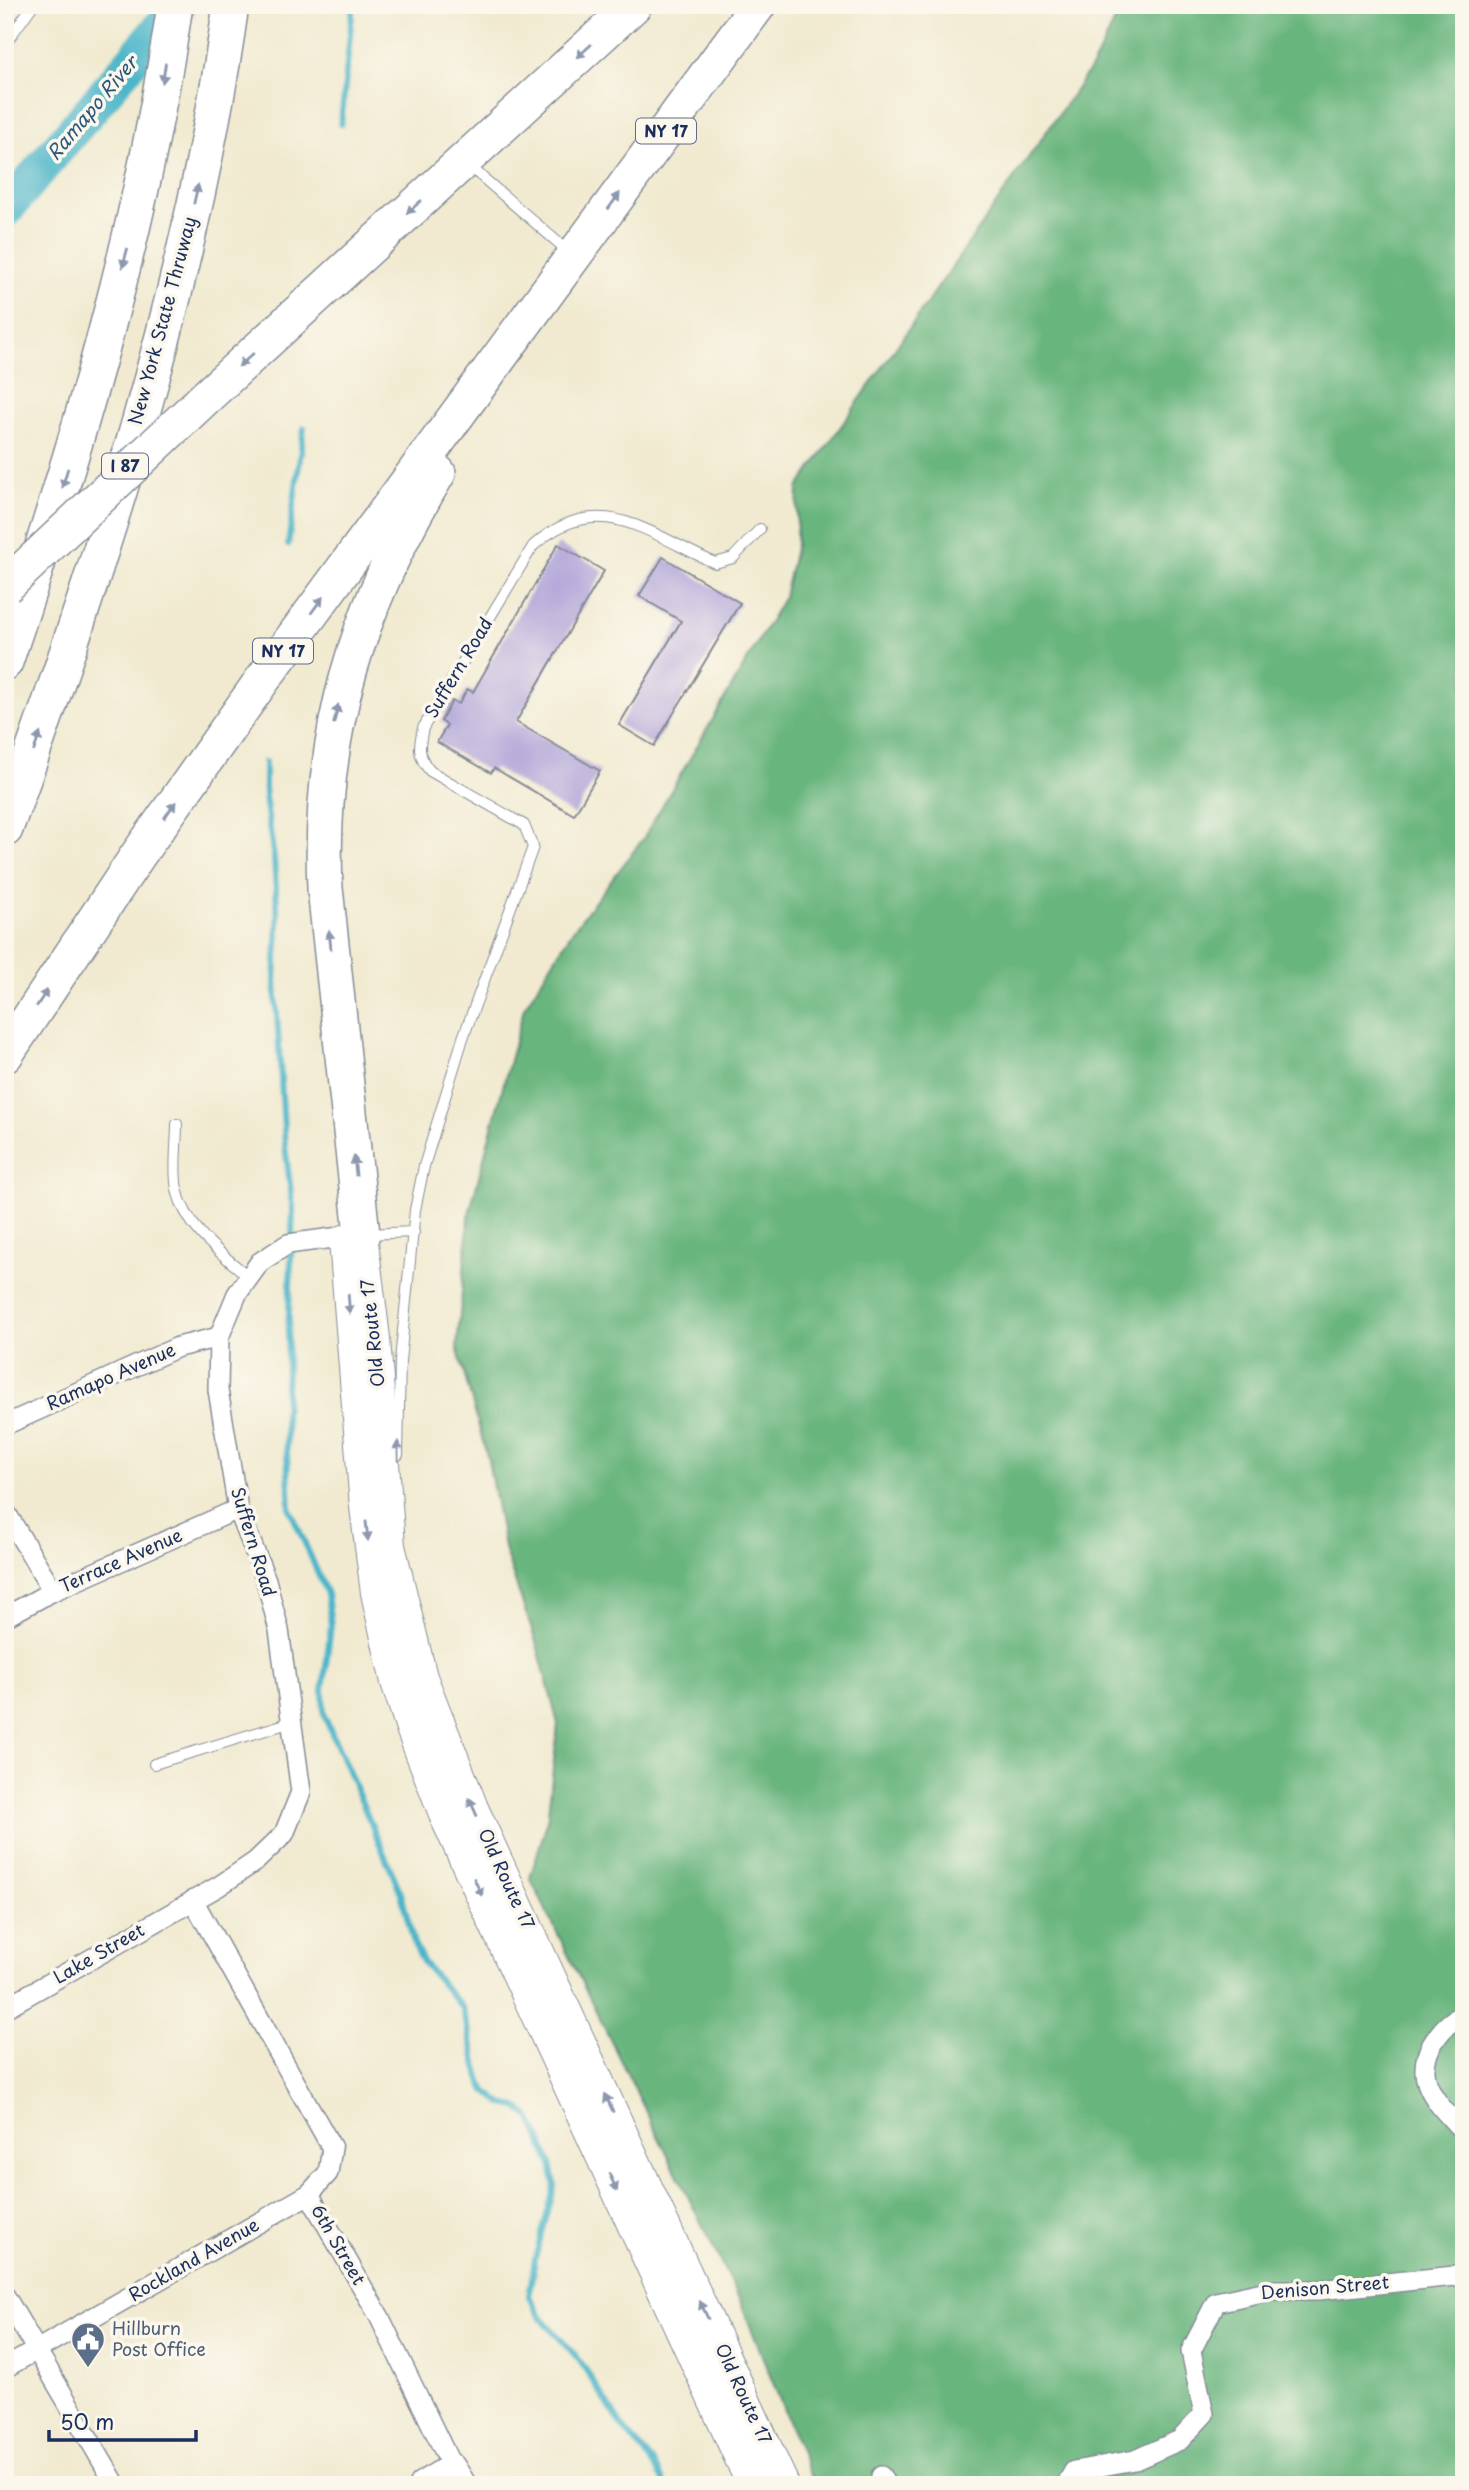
<svg xmlns="http://www.w3.org/2000/svg" width="1469" height="2490" viewBox="0 0 1469 2490" font-family="'Playpen Sans',sans-serif">
	<style>
		.forest { fill: #69b57e; stroke: #42726e; stroke-width: 2 }
		.lines { fill: none; stroke-linecap: round; stroke-linejoin: round }
		.stream { stroke: #4bb5c9; stroke-width: 6 }
		.river { stroke: #4bb5c9; stroke-width: 35 }
		.building { fill: #ada0d8 }
		.lane-casing { stroke: #868c97; stroke-width: 12 }
		.street-casing { stroke: #868c97; stroke-width: 22 }
		.secondary-casing { stroke: #868c97; stroke-width: 29 }
		.primary-casing { stroke: #868c97; stroke-width: 32 }
		.highway-casing { stroke: #868c97; stroke-width: 38 }
		.lane { stroke: #fff; stroke-width: 10 }
		.street { stroke: #fff; stroke-width: 19 }
		.secondary { stroke: #fff; stroke-width: 26 }
		.primary { stroke: #fff; stroke-width: 30 }
		.highway { stroke: #fff; stroke-width: 35 }
		.highway-bridge-casing { stroke: #868c97; stroke-width: 38; stroke-linecap: butt }
		.highway-bridge { stroke: #fff; stroke-width: 35 }
		.oneway { fill: #8d97ae }
		.labels { text-anchor: middle; stroke-width: 7; stroke-linejoin: round; paint-order: stroke }
		.shield { fill: #fbf7ec; stroke: #5e6b89; stroke-width: 2 }
		.shield-label { font-size: 16px; font-weight: bold; fill: #1b2f5e }
		.street-label { font-size: 18px; fill: #1b2f5e; stroke: #fbf7ec }
		.service-label { font-size: 18px; fill: #4e5e75; stroke: #fbf7ec; text-anchor: start }
		.water-label { font-size: 19px; font-style: italic; fill: #29577e; stroke: #fbf7ec }
	</style>
	<rect width="100%" height="100%" fill="#fbf7ec"/>
	<filter id="ink" filterUnits="userSpaceOnUse"><feTurbulence type="fractalNoise" baseFrequency=".0143" numOctaves="2"/><feDisplacementMap in="SourceGraphic" scale="14" xChannelSelector="R" yChannelSelector="G"/><feConvolveMatrix kernelMatrix="1 2 1 2 8 2 1 2 1" color-interpolation-filters="sRGB"/></filter>
	<filter id="wash" filterUnits="userSpaceOnUse"><feTurbulence type="fractalNoise" baseFrequency=".00686" numOctaves="4" result="noise"/><feDisplacementMap in="SourceGraphic" scale="28" xChannelSelector="R" yChannelSelector="G"/><feGaussianBlur stdDeviation="1.57" result="paint"/><feColorMatrix in="noise" values="0 0 0 0 0 0 0 0 0 0 0 0 0 0 0 0 0 1.4 0 .05"/><feComposite in="paint" operator="in"/></filter>
	<g filter="url(#wash)">
		<rect width="100%" height="100%" fill="#f1ead0"/>
		<path class="forest" d="M 1123,5 L 1464,5 L 1464,2485 L 814,2485 L 741,2303 L 530,1878 L 547,1822 L 558,1724 L 538,1648 L 505,1552 L 488,1460 L 457,1347 L 469,1214 L 524,1008 L 573,930 L 643,839 L 784,597 L 796,544 L 798,488 L 1093,65 Z"/>
		<g class="lines">
			<path class="stream" d="M 341,124 L 353,5
				M 288,545 L 304,428
				M 265,762 L 265,797 L 274,859 L 278,923 L 275,981 L 285,1146 L 293,1209 L 285,1415 L 290,1509 L 327,1594 L 331,1625 L 323,1689 L 324,1715 L 401,1893 L 414,1944 L 424,1963 L 463,2009 L 480,2079 L 486,2091 L 503,2104 L 517,2107 L 530,2117 L 551,2164 L 555,2185 L 535,2259 L 529,2296 L 540,2316 L 580,2361 L 622,2426 L 653,2463 L 665,2485"/>
			<path class="river" d="M 5,211 L 179,5"/>
		</g>
		<g id="blocks">
			<path class="building" d="M 558,544 L 604,571 L 516,722 L 600,771 L 574,815 L 494,768 L 491,773 L 437,742 L 447,725 L 441,721 L 452,701 L 459,704 L 467,689 L 473,692 Z
				M 663,557 L 740,603 L 654,746 L 619,725 L 681,621 L 639,596 Z"/>
		</g>
	</g>
	<g filter="url(#ink)">
		<use href="#blocks" fill-opacity="0" stroke="#868c97" stroke-width="2"/>
		<g class="lines">
			<g class="lane-casing">
				<path id="lane" d="M 5,44 L 33,5
					M 467,164 L 569,252
					M 177,1124 C 177,1144 173,1169 177,1189 C 185,1227 220,1253 248,1276
					M 366,1234 L 414,1232
					M 398,1455 L 400,1361 L 415,1210 L 424,1166 L 463,1038 L 533,847 L 524,825 L 430,771 C 417,756 419,746 423,728 L 533,546 C 598,487 649,534 715,563 L 733,558 L 760,529
					M 154,1764 L 292,1722"/>
			</g>
			<g class="street-casing">
				<path id="street" d="M 5,1425 L 178,1347 L 219,1337
					M 5,1511 L 53,1591
					M 5,1617 L 53,1591 L 238,1509
					M 193,1900 L 332,2148 L 328,2173 L 309,2194 L 379,2316 L 452,2467
					M 5,2008 L 219,1886 L 256,1861 L 284,1834 L 301,1792 L 279,1630 L 266,1580 L 238,1509 L 218,1390 L 219,1337 L 237,1294 L 260,1262 L 288,1244 L 355,1235
					M 1464,2014 C 1444,2023 1424,2048 1425,2071 C 1425,2094 1450,2117 1464,2132
					M 5,2296 L 116,2485
					M 5,2368 L 309,2194
					M 881,2476 L 886,2485
					M 1066,2485 L 1074,2471 L 1135,2460 L 1180,2440 L 1204,2414 L 1191,2351 L 1216,2302 L 1272,2290 L 1319,2290 L 1464,2275"/>
			</g>
			<g class="secondary-casing">
				<path id="secondary" d="M 422,2485 L 452,2467 L 463,2485"/>
			</g>
			<g class="primary-casing">
				<path id="primary" d="M 362,1234 L 375,1338 L 390,1546 L 422,1677 L 473,1808 L 784,2485
					M 344,1240 L 365,1507 L 376,1593 L 396,1682 L 412,1731 L 446,1819 L 752,2485"/>
			</g>
			<g class="highway-casing">
				<path id="highway" d="M 205,398 L 634,5
					M 5,662 C 77,447 142,230 175,5
					M 5,829 C 101,566 192,283 231,5
					M 5,1055 L 138,855 L 263,679 L 758,5
					M 362,1234 L 325,888 C 318,733 358,605 438,473"/>
			</g>
			<use href="#lane" class="lane"/>
			<use href="#street" class="street"/>
			<use href="#secondary" class="secondary"/>
			<use href="#primary" class="primary"/>
			<use href="#highway" class="highway"/>
			<g class="highway-bridge-casing">
				<path id="highway-bridge" d="M 5,587 L 205,398"/>
			</g>
			<use href="#highway-bridge" class="highway-bridge"/>
		</g>
		<defs><path id="oneway-solid" d="M-6-.8H1V-3.2L6.5 0L1 3.2V.8H-6Z" transform="scale(1.75)"/></defs>
		<g class="oneway">
			<use href="#oneway-solid" transform="translate(584 51) rotate(138)"/>
			<use href="#oneway-solid" transform="translate(164 73) rotate(99)"/>
			<use href="#oneway-solid" transform="translate(196 194) rotate(-77)"/>
			<use href="#oneway-solid" transform="translate(614 201) rotate(-54)"/>
			<use href="#oneway-solid" transform="translate(414 207) rotate(138)"/>
			<use href="#oneway-solid" transform="translate(125 258) rotate(105)"/>
			<use href="#oneway-solid" transform="translate(246 360) rotate(138)"/>
			<use href="#oneway-solid" transform="translate(65 478) rotate(106)"/>
			<use href="#oneway-solid" transform="translate(317 605) rotate(-54)"/>
			<use href="#oneway-solid" transform="translate(336 714) rotate(-77)"/>
			<use href="#oneway-solid" transform="translate(37 742) rotate(-70)"/>
			<use href="#oneway-solid" transform="translate(170 810) rotate(-55)"/>
			<use href="#oneway-solid" transform="translate(330 940) rotate(-96)"/>
			<use href="#oneway-solid" transform="translate(42 998) rotate(-57)"/>
			<use href="#oneway-solid" transform="translate(355 1166) rotate(-96)"/>
			<use href="#oneway-solid" transform="translate(349 1304) rotate(85)"/>
			<use href="#oneway-solid" transform="translate(398 1451) rotate(-91)"/>
			<use href="#oneway-solid" transform="translate(367 1531) rotate(84)"/>
			<use href="#oneway-solid" transform="translate(473 1807) rotate(-114)"/>
			<use href="#oneway-solid" transform="translate(478 1887) rotate(65)"/>
			<use href="#oneway-solid" transform="translate(609 2103) rotate(-115)"/>
			<use href="#oneway-solid" transform="translate(613 2182) rotate(65)"/>
			<use href="#oneway-solid" transform="translate(704 2310) rotate(-115)"/>
		</g>
	</g>
	<defs>
		<g id="civic-pin" transform="scale(1.75)"><path d="M0 17L-7.5 6A9.5 9.5 0 1 1 7.5 6Z" fill="#5c6f8a" stroke="#fbf7ec"/><path d="M-.6-6.5H3V-4.5H.6V-3L4-1V1h2V6H-6V1h2V-1L-.6-3ZM-1.2 2.5V6h2.4V2.5Z" fill="#fff"/></g>
	</defs>
	<g fill-rule="evenodd">
		<use href="#civic-pin" x="88" y="2339"/>
	</g>
	<g class="labels">
		<g class="shield">
			<rect x="636" y="118.5" width="60" height="25" rx="5"/>
			<rect x="102" y="453.5" width="46" height="25" rx="5"/>
			<rect x="253" y="638.5" width="60" height="25" rx="5"/>
		</g>
		<g class="shield-label">
			<text x="666" y="137">NY 17</text>
			<text x="125" y="472">I 87</text>
			<text x="283" y="657">NY 17</text>
		</g>
		<g class="street-label">
			<text transform="translate(163 321) rotate(-75)" y="6">New York State Thruway</text>
			<text transform="translate(459 668) rotate(-59)" y="6">Suffern Road</text>
			<text transform="translate(373 1333) rotate(-96)" y="6">Old Route 17</text>
			<text transform="translate(111 1377) rotate(-24)" y="6">Ramapo Avenue</text>
			<text transform="translate(253 1542) rotate(73)" y="6">Suffern Road</text>
			<text transform="translate(121 1561) rotate(-24)" y="6">Terrace Avenue</text>
			<text transform="translate(506 1879) rotate(65)" y="6">Old Route 17</text>
			<text transform="translate(99 1954) rotate(-30)" y="6">Lake Street</text>
			<text transform="translate(338 2245) rotate(60)" y="6">6th Street</text>
			<text transform="translate(194 2260) rotate(-30)" y="6">Rockland Avenue</text>
			<text transform="translate(1325 2288) rotate(-5)" y="6">Denison Street</text>
			<text transform="translate(743 2394) rotate(65)" y="6">Old Route 17</text>
		</g>
		<g class="service-label">
			<text x="112" y="2335">Hillburn<tspan x="112" dy="21">Post Office</tspan></text>
		</g>
		<g class="water-label">
			<text transform="translate(92 108) rotate(-50)" y="7">Ramapo River</text>
		</g>
	</g>
	<rect width="1469" height="2490" fill="none" stroke="#fbf7ec" stroke-width="28"/>
	<path d="M49 2430v10h147v-10" fill="none" stroke="#1b2f5e" stroke-width="3.5"/>
	<text x="60" y="2430" font-size="21" fill="#1b2f5e" stroke="#fbf7ec" stroke-width="5" paint-order="stroke">50 m</text>
</svg>
